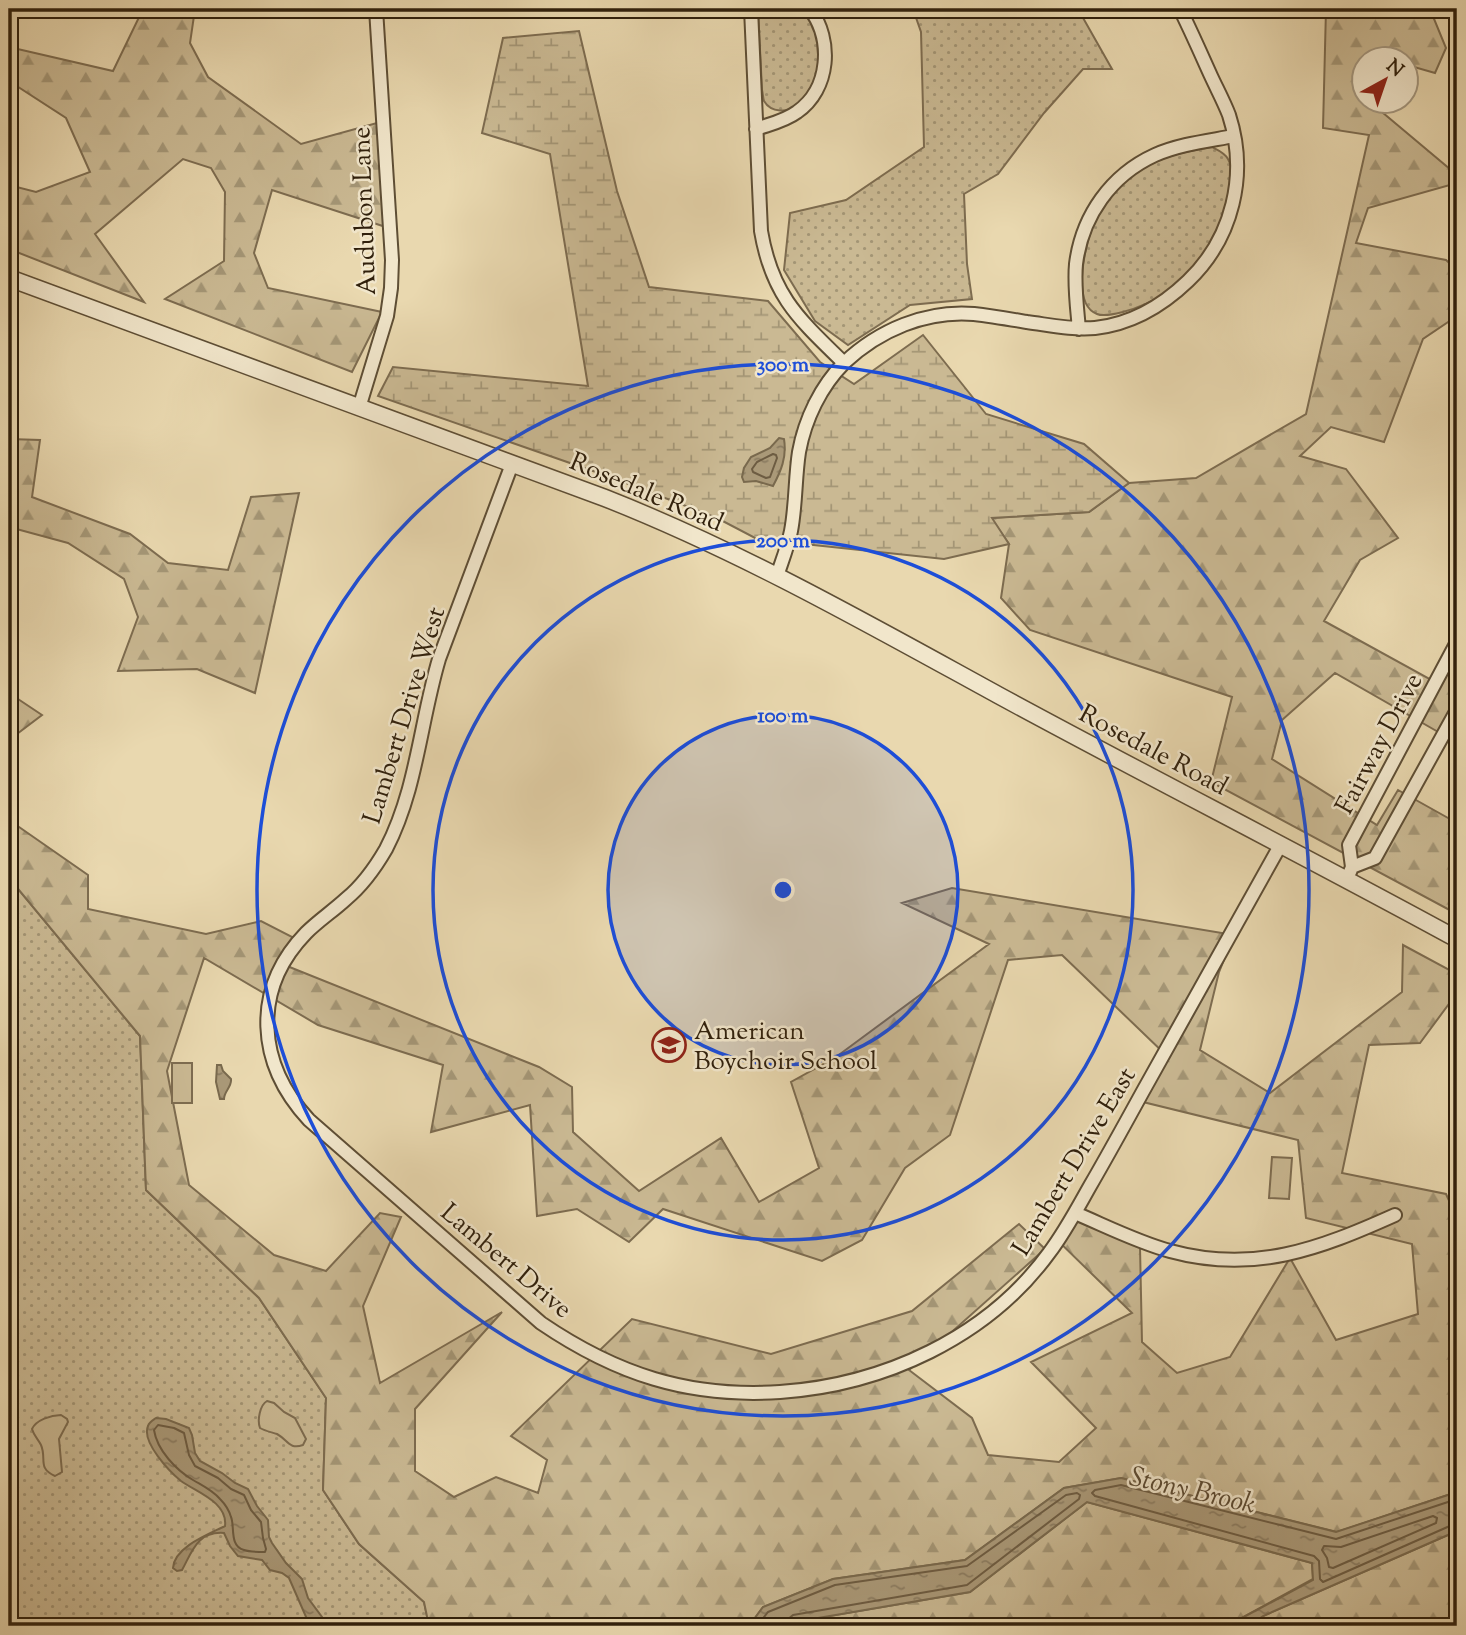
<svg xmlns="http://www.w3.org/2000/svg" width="1466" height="1635" viewBox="0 0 1466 1635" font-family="'Sorts Mill Goudy',serif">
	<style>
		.grass { fill: url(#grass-dots); stroke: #7d6c50; stroke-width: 2 }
		.forest { fill: url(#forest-firs); stroke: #7d6c50; stroke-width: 2; fill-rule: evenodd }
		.wetland { fill: url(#wetland-marsh); stroke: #7d6c50; stroke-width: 2 }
		.pitch { fill: #cab993; stroke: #7d6c50; stroke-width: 2 }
		.water { fill: url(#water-ripples); stroke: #79694d; stroke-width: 2 }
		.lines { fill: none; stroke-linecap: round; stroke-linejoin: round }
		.shore { stroke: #6d5c42; stroke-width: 2 }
		.minor-casing { stroke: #5e4e35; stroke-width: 16 }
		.tertiary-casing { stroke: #5e4e35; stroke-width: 19 }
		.minor { stroke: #f1e6cb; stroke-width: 12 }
		.tertiary { stroke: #f1e6cb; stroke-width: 16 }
		.ring { fill: none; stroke: #1d4ed8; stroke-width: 3.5 }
		.labels { text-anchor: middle; stroke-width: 5; stroke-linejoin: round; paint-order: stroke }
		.street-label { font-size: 26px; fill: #30200c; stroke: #f1e6cb }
		.poi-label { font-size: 26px; fill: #30200c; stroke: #f1e6cb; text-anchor: start }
		.water-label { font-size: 28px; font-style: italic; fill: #5b4a32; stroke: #f1e6cb }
		.centre { fill: #1d4ed8; stroke: #f1e6cb; stroke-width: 3.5 }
		.ring-label { font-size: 21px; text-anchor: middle; font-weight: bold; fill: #1d4ed8; stroke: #f1e6cb; stroke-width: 5; stroke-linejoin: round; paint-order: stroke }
	</style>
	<defs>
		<pattern id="grass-dots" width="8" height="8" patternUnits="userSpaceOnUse" patternTransform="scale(1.75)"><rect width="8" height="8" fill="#cab993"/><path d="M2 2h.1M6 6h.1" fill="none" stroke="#a49676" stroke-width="1.8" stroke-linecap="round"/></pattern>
		<pattern id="forest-firs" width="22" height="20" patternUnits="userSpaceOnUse" patternTransform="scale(1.75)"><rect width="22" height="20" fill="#cab993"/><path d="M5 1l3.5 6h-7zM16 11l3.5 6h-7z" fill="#a49676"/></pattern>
		<pattern id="wetland-marsh" width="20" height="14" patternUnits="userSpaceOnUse" patternTransform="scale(1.75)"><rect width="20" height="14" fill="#cab993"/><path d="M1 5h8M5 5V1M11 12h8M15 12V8" fill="none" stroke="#a49676"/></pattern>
		<pattern id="water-ripples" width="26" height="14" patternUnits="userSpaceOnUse" patternTransform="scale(1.75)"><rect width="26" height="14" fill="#aa9978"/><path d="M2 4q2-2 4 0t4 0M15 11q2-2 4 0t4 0" fill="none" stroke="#8b7c61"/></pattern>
	</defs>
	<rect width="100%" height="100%" fill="#e9d8af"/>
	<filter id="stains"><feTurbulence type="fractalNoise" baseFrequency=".00286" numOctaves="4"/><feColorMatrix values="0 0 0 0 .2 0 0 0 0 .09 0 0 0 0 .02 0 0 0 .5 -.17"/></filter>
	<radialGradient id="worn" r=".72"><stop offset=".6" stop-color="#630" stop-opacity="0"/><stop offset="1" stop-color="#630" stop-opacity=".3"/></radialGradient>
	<path class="grass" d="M 758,9 L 805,9 C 808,15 813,21 816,28 C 825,51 817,89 798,105 C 788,113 771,113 764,101 C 763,98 763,94 762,90 Z
		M 913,9 L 1078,9 L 1112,69 L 1083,69 L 1044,113 L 998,174 L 964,194 L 967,264 L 972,299 L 910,305 L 848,345 L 815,321 L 784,270 L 790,213 L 846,200 L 924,147 L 921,32 Z
		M 1212,147 C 1218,150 1225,153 1228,159 C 1242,184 1214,244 1198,263 C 1179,287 1152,304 1123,312 C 1115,314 1104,317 1097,314 C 1070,304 1086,240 1095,220 C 1103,204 1114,190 1128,179 C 1152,158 1181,152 1212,147 Z
		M 9,878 L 140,1036 L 146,1190 L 259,1298 L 326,1398 L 323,1490 L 359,1544 L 424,1602 L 429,1626 L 9,1626 L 9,1382 L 17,1357 L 9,1340 Z"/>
	<path class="forest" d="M 143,9 L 195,9 L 190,43 L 208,77 L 301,144 L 377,123 L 389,169 L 392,229 L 272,190 L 254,253 L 268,288 L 382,312 L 352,372 L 165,299 L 224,261 L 225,192 L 211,168 L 183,159 L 95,234 L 144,302 L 9,249 L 9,185 L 36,192 L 90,172 L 66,118 L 9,81 L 9,47 L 113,71 Z
		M 1326,9 L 1430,9 L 1446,48 L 1435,73 L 1407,65 L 1406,60 L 1387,59 L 1368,55 L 1367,59 L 1364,60 L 1364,66 L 1357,90 L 1364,97 L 1364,102 L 1370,102 L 1457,175 L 1457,183 L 1368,208 L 1356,243 L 1446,260 L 1457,270 L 1457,316 L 1423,339 L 1384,442 L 1331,427 L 1300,456 L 1346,469 L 1398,538 L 1360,560 L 1324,621 L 1433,681 L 1457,640 L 1457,734 L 1447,737 L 1335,673 L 1282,720 L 1272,759 L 1377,825 L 1398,790 L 1457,823 L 1457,914 L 1211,782 L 1232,697 L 1030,630 L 1001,598 L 1009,544 L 991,518 L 1089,512 L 1129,483 L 1196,478 L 1306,414 L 1369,135 L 1323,128 Z
		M 9,439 L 40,440 L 32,497 L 130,534 L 168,563 L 228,570 L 251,497 L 299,493 L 255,693 L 197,669 L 118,671 L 138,617 L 124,579 L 68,543 L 9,527 Z
		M 9,693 L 42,715 L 9,740 Z
		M 9,820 L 88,875 L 88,909 L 206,934 L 261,921 L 300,941 L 282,964 L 539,1067 L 572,1087 L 573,1132 L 639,1191 L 721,1138 L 759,1202 L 819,1168 L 791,1082 L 836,1057 L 989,944 L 902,903 L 952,888 L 1234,935 L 1219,972 L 1200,1050 L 1270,1093 L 1402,992 L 1403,945 L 1457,974 L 1457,993 L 1420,1043 L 1369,1045 L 1342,1173 L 1446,1194 L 1457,1218 L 1457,1492 L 1337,1532 L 1121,1478 L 1064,1488 L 965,1560 L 833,1579 L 763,1607 L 749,1626 L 429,1626 L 424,1602 L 359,1544 L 323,1490 L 326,1398 L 259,1298 L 146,1190 L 140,1036 L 9,878 ZM 1062,955 L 1168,1057 L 1143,1102 L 1298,1140 L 1306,1218 L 1412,1244 L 1418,1314 L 1336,1340 L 1290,1258 L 1230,1357 L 1177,1373 L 1142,1342 L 1140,1247 L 1071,1213 L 1054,1237 L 1132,1313 L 1031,1362 L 1096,1428 L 1059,1462 L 988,1455 L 972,1418 L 909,1370 L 1045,1249 L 1019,1224 L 912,1311 L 771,1354 L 632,1319 L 511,1436 L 547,1460 L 538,1493 L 496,1477 L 454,1497 L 415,1471 L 415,1409 L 502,1312 L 380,1383 L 363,1306 L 401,1217 L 380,1213 L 326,1271 L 274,1255 L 189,1185 L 167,1071 L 204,958 L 318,1025 L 443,1065 L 431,1132 L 530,1105 L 537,1216 L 577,1209 L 629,1242 L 663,1209 L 822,1261 L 862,1240 L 905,1168 L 950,1135 L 1008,960 Z
		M 1087,1502 L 1312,1563 L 1313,1579 L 1227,1626 L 790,1626 L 794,1622 L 970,1592 Z
		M 1457,1531 L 1457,1626 L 1249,1626 L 1263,1616 Z"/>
	<path class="wetland" d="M 579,31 L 617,191 L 649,287 L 768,301 L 820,362 L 854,384 L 923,335 L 986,414 L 1084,444 L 1129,483 L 1089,512 L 992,518 L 1009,544 L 944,559 L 757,539 L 717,518 L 613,478 L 378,396 L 393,367 L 588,386 L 550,154 L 482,133 L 503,38 Z"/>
	<path class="pitch" d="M 172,1063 L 192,1063 L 192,1103 L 172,1103 Z
		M 1272,1157 L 1292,1158 L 1289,1199 L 1269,1198 Z
		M 267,1401 L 274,1403 L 284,1412 L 295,1418 L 306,1439 L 303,1445 C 289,1450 288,1440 277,1434 C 271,1432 265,1431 260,1428 C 257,1420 260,1405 267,1401 Z
		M 61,1415 L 67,1419 L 68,1422 L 59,1439 L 62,1472 L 55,1476 C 37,1468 47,1459 41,1445 C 38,1439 34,1436 32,1429 C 36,1420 51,1415 61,1415 Z"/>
	<path class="water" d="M 779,438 L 784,439 C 787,457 781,471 773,486 L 756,481 L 744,482 L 742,477 L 744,468 L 751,457 L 770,448 Z
		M 217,1065 L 221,1065 L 223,1071 L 231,1079 C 232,1087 224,1091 224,1099 L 220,1099 L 216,1082 Z
		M 156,1418 L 166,1419 L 189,1428 L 192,1435 L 195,1453 L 200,1461 L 222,1473 L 235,1483 L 248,1489 L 257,1506 L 268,1520 L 269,1537 L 272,1543 L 286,1563 L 302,1579 L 308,1598 L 322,1617 L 326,1626 L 310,1626 L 289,1578 L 282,1573 L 270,1570 L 262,1560 L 238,1556 L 230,1546 L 224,1533 C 197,1531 192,1552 182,1570 L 177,1571 L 173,1568 C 174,1547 209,1534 225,1526 C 228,1502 196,1492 181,1481 C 170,1472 141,1442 148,1426 C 149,1422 153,1420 156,1418 Z
		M 1121,1478 L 1336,1532 L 1457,1492 L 1457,1531 L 1263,1616 L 1249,1626 L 1227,1626 L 1313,1580 L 1312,1563 L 1087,1502 L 970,1592 L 795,1622 L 790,1626 L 749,1626 L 763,1607 L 833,1579 L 965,1560 L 1064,1488 Z"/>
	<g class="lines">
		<path class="shore" d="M 773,454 L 776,455 L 777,458 L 770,477 L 766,478 L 753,472 L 752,469 L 757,462 Z
			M 158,1425 L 174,1428 L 184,1433 L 189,1455 L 195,1466 L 218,1478 L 231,1489 L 244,1495 L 251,1510 L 261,1522 L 263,1538 L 266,1549 L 265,1552 C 259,1552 250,1552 244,1550 C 229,1546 235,1526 231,1517 C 229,1510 225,1504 220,1499 C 212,1490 203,1486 193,1480 C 176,1470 157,1450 154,1430 Z
			M 1457,1499 L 1336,1539 L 1121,1485 L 1095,1490 L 1092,1493 L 1095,1496 L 1314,1556 L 1319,1561 L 1320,1579 L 1323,1582 L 1452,1525 L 1457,1525
			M 1433,1516 L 1437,1518 L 1436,1523 L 1333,1568 L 1329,1567 L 1327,1558 L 1322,1550 L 1324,1546 L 1341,1547 Z
			M 757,1626 L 768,1612 L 835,1585 L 967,1566 L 1066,1495 L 1077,1493 L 1080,1495 L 1079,1499 L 967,1585 L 793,1615 L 787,1620 L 786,1626"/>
		<g class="minor-casing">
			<path id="minor" d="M 751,9 L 761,231 C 772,296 799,319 844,363
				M 756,129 C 770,124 785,121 797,112 C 830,89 833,40 810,9
				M 1079,329 C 1077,307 1074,285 1076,264 C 1082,216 1111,175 1155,155 C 1180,144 1208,141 1234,136
				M 359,408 L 387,316 L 391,288 L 392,260 L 376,9
				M 512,464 L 439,659 C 420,723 417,789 386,849 C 375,868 363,885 346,899 C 333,911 318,921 306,933 C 251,990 257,1064 309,1120 L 541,1323 C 616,1374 688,1398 780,1392 C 883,1385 987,1338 1049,1253 C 1065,1232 1077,1209 1090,1186 C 1108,1155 1125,1124 1142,1093 C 1189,1010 1235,927 1281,844
				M 777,576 C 782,561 788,546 791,531 C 796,505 795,478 799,452 C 805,419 821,386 844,363 C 879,330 926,310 974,314 C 992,316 1009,319 1027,322 C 1050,325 1072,330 1095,328 C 1132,324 1162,306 1188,281 C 1233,238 1248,174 1229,115 C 1224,102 1217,89 1211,76 C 1201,54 1191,31 1180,9
				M 1352,867 L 1349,845 L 1457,642
				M 1350,872 L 1352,867 L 1375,858 L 1457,710
				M 1075,1213 C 1106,1226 1137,1242 1170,1251 C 1254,1274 1319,1249 1395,1215"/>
		</g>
		<g class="tertiary-casing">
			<path id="tertiary" d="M 9,278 L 605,498 C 742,552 870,625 998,695 C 1151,778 1305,856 1457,939"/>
		</g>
		<use href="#minor" class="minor"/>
		<use href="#tertiary" class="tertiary"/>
	</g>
	<circle cx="783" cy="890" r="175" fill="#1d4ed8" fill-opacity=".12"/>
	<g class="ring">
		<circle cx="783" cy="890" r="175"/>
		<circle cx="783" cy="890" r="350"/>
		<circle cx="783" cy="890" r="526"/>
	</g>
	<defs>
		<g id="school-ring" transform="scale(1.75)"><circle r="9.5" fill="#f1e6cb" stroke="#8f2418" stroke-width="1.5"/><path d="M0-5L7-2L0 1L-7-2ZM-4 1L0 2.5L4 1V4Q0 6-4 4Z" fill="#8f2418"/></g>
	</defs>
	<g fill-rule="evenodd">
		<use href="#school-ring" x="669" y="1045"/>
	</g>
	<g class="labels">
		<g class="street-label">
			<text transform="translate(363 211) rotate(-92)" y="9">Audubon Lane</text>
			<text transform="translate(647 491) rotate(23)" y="9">Rosedale Road</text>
			<text transform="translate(403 715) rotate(-73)" y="9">Lambert Drive West</text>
			<text transform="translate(1378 743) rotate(-62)" y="9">Fairway Drive</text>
			<text transform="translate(1154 749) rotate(28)" y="9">Rosedale Road</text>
			<text transform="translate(1073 1161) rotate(-59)" y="9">Lambert Drive East</text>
			<text transform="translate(507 1260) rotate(40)" y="9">Lambert Drive</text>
		</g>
		<g class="poi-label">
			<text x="694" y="1039">American<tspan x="694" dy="30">Boychoir School</tspan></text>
		</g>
		<g class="water-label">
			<text transform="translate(1193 1489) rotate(13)" y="10">Stony Brook</text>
		</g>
	</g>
	<circle cx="783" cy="890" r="10" class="centre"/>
	<g class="ring-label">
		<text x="783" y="371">300 m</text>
		<text x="783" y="547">200 m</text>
		<text x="783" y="722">100 m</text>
	</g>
	<rect width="1466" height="1635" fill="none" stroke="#e9d8af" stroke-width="35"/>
	<rect x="10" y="10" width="1445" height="1614" fill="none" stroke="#30200c" stroke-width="3.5"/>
	<rect x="18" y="18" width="1431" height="1600" fill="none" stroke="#30200c" stroke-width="2"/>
	<g transform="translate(1385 80) rotate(40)"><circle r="33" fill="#f1e6cb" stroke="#a4977f" stroke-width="2"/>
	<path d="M0-5L12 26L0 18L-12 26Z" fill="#8f2418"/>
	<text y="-10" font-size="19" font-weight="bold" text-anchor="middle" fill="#30200c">N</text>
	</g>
	<rect width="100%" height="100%" filter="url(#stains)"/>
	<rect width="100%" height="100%" fill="url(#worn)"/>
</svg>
